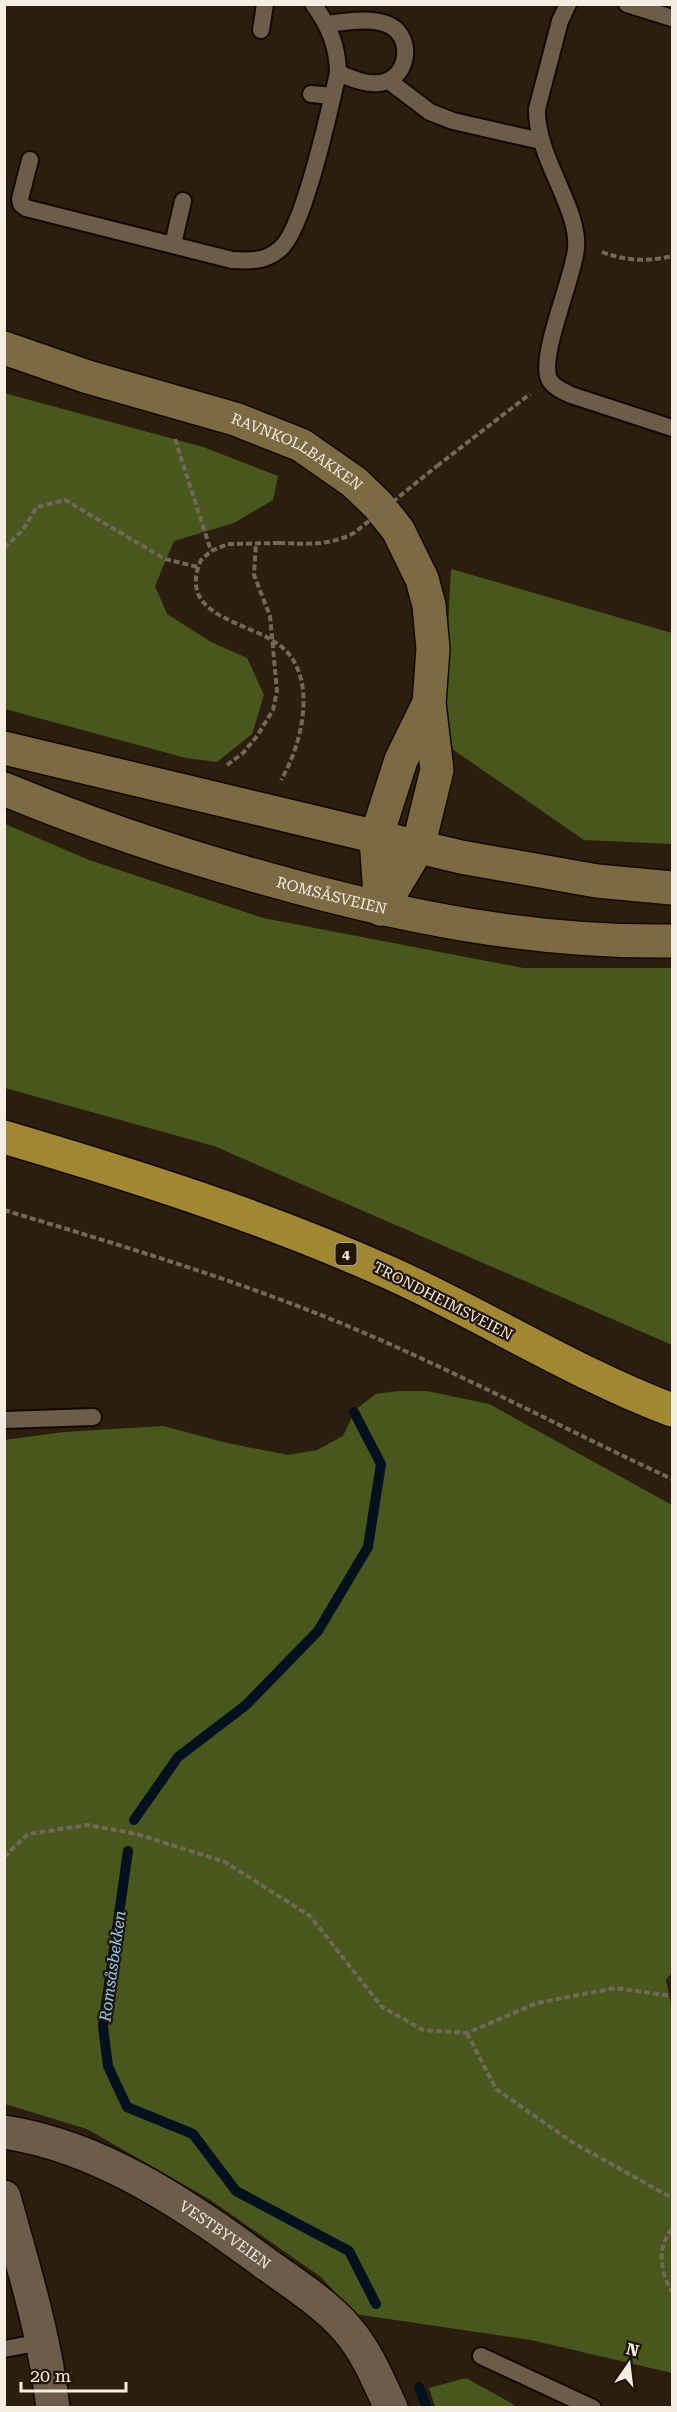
<svg xmlns="http://www.w3.org/2000/svg" width="677" height="2412" viewBox="0 0 677 2412" font-family="'Roboto Serif',serif">
	<style>
		.forest { fill: #48581d }
		.lines { fill: none; stroke-linecap: round; stroke-linejoin: round }
		.stream { stroke: #02111d; stroke-width: 10 }
		.lane-casing { stroke: #130800; stroke-width: 20 }
		.street-casing { stroke: #130800; stroke-width: 36 }
		.secondary-casing { stroke: #130800; stroke-width: 36 }
		.highway-casing { stroke: #130800; stroke-width: 36 }
		.path { stroke: #726759; stroke-width: 4; stroke-dasharray: 6 3; stroke-linecap: butt }
		.lane { stroke: #6c5d4b; stroke-width: 16 }
		.street { stroke: #6c5d4b; stroke-width: 33 }
		.secondary { stroke: #7c6a43; stroke-width: 33 }
		.highway { stroke: #a08731; stroke-width: 33 }
		.path-bridge { stroke: #726759; stroke-width: 4; stroke-dasharray: 6 3; stroke-linecap: butt }
		.labels { text-anchor: middle; stroke-width: 4.5; stroke-linejoin: round; paint-order: stroke }
		.shield { fill: #211506; stroke: #b5aca0; stroke-width: 1.5 }
		.shield-label { font-size: 14px; font-weight: bold; fill: #f5ece2 }
		.street-label { font-size: 15px; fill: #f5ece2; stroke: #211506 }
		.water-label { font-size: 16px; font-style: italic; fill: #8ecbfb; stroke: #211506 }
	</style>
	<rect width="100%" height="100%" fill="#2b1e0e"/>
	<path class="forest" d="M 4,393 L 203,447 L 278,476 L 273,500 L 234,523 L 174,541 L 155,586 L 167,614 L 211,642 L 247,658 L 264,695 L 252,734 L 217,762 L 186,758 L 5,709 Z
		M 451,569 L 672,633 L 672,844 L 584,840 L 442,742 Z
		M 5,824 L 89,860 L 263,918 L 523,968 L 672,968 L 672,1345 L 214,1146 L 5,1088 Z
		M 398,1391 L 427,1391 L 489,1404 L 672,1505 L 672,1972 L 666,1980 L 672,2009 L 672,2373 L 531,2340 L 355,2314 L 321,2277 L 209,2199 L 87,2129 L 5,2104 L 4,1440 L 64,1432 L 163,1426 L 227,1443 L 288,1455 L 317,1450 L 343,1436 L 356,1409 L 376,1394 Z
		M 466,2378 L 511,2403 L 516,2407 L 435,2407 L 429,2388 Z"/>
	<g class="lines">
		<path class="stream" d="M 134,1820 L 178,1757 L 246,1705 L 318,1631 L 368,1547 L 381,1464 L 354,1412
			M 128,1851 L 103,2026 L 108,2066 L 127,2107 L 193,2134 L 236,2191 L 349,2251 L 376,2304
			M 419,2387 L 427,2408"/>
		<g class="lane-casing">
			<path id="lane" d="M 568,4 L 560,21 L 537,109 C 536,158 580,208 576,249 C 573,279 539,355 549,379 C 553,387 563,391 571,395 L 672,428
				M 627,4 L 672,18
				M 326,24 C 346,22 373,16 391,26 C 415,40 407,81 379,83 C 366,85 351,78 338,73
				M 261,30 L 265,4
				M 389,81 L 430,112 L 453,121 L 541,141
				M 311,94 L 333,96
				M 30,160 L 20,199 L 21,204 L 26,208 L 232,260 C 250,261 265,262 280,249 C 304,229 330,108 338,73 C 338,48 329,25 313,4
				M 173,244 L 183,201
				M 4,1420 L 93,1417
				M 4,2349 L 42,2342
				M 481,2356 L 593,2408"/>
		</g>
		<g class="street-casing">
			<g id="street">
				<path id="s1" d="M 4,2132 C 104,2147 190,2208 269,2266 C 293,2283 328,2306 347,2329 C 367,2352 378,2380 391,2408"/>
				<path d="M 4,2197 C 23,2266 45,2336 53,2408"/>
			</g>
		</g>
		<g class="secondary-casing">
			<g id="secondary">
				<path id="s2" d="M 4,348 L 88,377 L 235,419 L 301,445 L 354,482 L 378,505 L 398,530 L 422,579 L 429,605 L 433,649 L 429,703 L 437,770 L 418,847 L 381,909"/>
				<path d="M 4,748 L 461,857 L 597,881 L 672,888"/>
				<path id="s3" d="M 4,789 C 91,825 180,855 271,880 C 402,917 535,943 672,941"/>
				<path d="M 381,909 L 376,838 L 401,760 L 429,703"/>
			</g>
		</g>
		<g class="highway-casing">
			<path id="highway" d="M 4,1137 C 136,1176 265,1217 390,1273 C 485,1316 574,1373 672,1410"/>
		</g>
		<path class="path" d="M 602,252 C 625,261 648,262 672,256
			M 175,439 L 211,551
			M 437,466 L 530,394
			M 279,543 L 228,544 L 211,551 L 201,560 C 175,619 253,621 283,648 C 318,679 302,745 281,780
			M 4,548 L 22,531 L 37,507 L 65,500 L 165,559 L 198,567
			M 227,765 L 243,753 L 257,736 L 273,710 L 277,691 L 270,616 L 254,575 L 256,543
			M 4,1210 C 136,1250 268,1289 394,1346 C 488,1388 579,1436 672,1479
			M 4,1857 L 28,1834 L 88,1825 L 137,1834 L 225,1862 L 310,1916 L 382,2007 L 423,2030 L 467,2033 L 537,2003 L 615,1988 L 672,1996
			M 467,2033 L 496,2089 L 572,2142 L 672,2198
			M 672,2229 C 656,2248 661,2273 672,2292"/>
		<use href="#lane" class="lane"/>
		<use href="#street" class="street"/>
		<use href="#secondary" class="secondary"/>
		<use href="#highway" class="highway"/>
		<path class="path-bridge" d="M 279,543 C 307,544 329,546 354,533 L 437,466"/>
	</g>
	<g class="labels">
		<rect class="shield" x="335.5" y="1243" width="21" height="22" rx="4.5"/>
		<g class="shield-label">
			<text x="346" y="1259">4</text>
		</g>
		<g class="street-label">
			<text dy="5" stroke="none"><textPath href="#s2" startOffset="312">RAVNKOLLBAKKEN</textPath></text>
			<text dy="5" stroke="none"><textPath href="#s3" startOffset="345">ROMSÅSVEIEN</textPath></text>
			<text transform="translate(443 1301) rotate(27)" y="5">TRONDHEIMSVEIEN</text>
			<text dy="5" stroke="none"><textPath href="#s1" startOffset="246">VESTBYVEIEN</textPath></text>
		</g>
		<g class="water-label">
			<text transform="translate(112 1966) rotate(-82)" y="6">Romsåsbekken</text>
		</g>
	</g>
	<rect width="677" height="2412" fill="none" stroke="#f5ece2" stroke-width="12"/>
	<g transform="translate(629 2364) rotate(14)" stroke="#211506" stroke-width="4.5" paint-order="stroke">
	<path d="M0-4.5L10 22L0 15L-10 22Z" fill="#f5ece2"/>
	<text y="-9" font-size="16" font-weight="bold" text-anchor="middle" fill="#f5ece2">N</text>
	</g>
	<path d="M21 2382v9h105v-9" fill="none" stroke="#f5ece2" stroke-width="3"/>
	<text x="30" y="2382" font-size="18" fill="#f5ece2" stroke="#211506" stroke-width="4.5" paint-order="stroke">20 m</text>
</svg>
